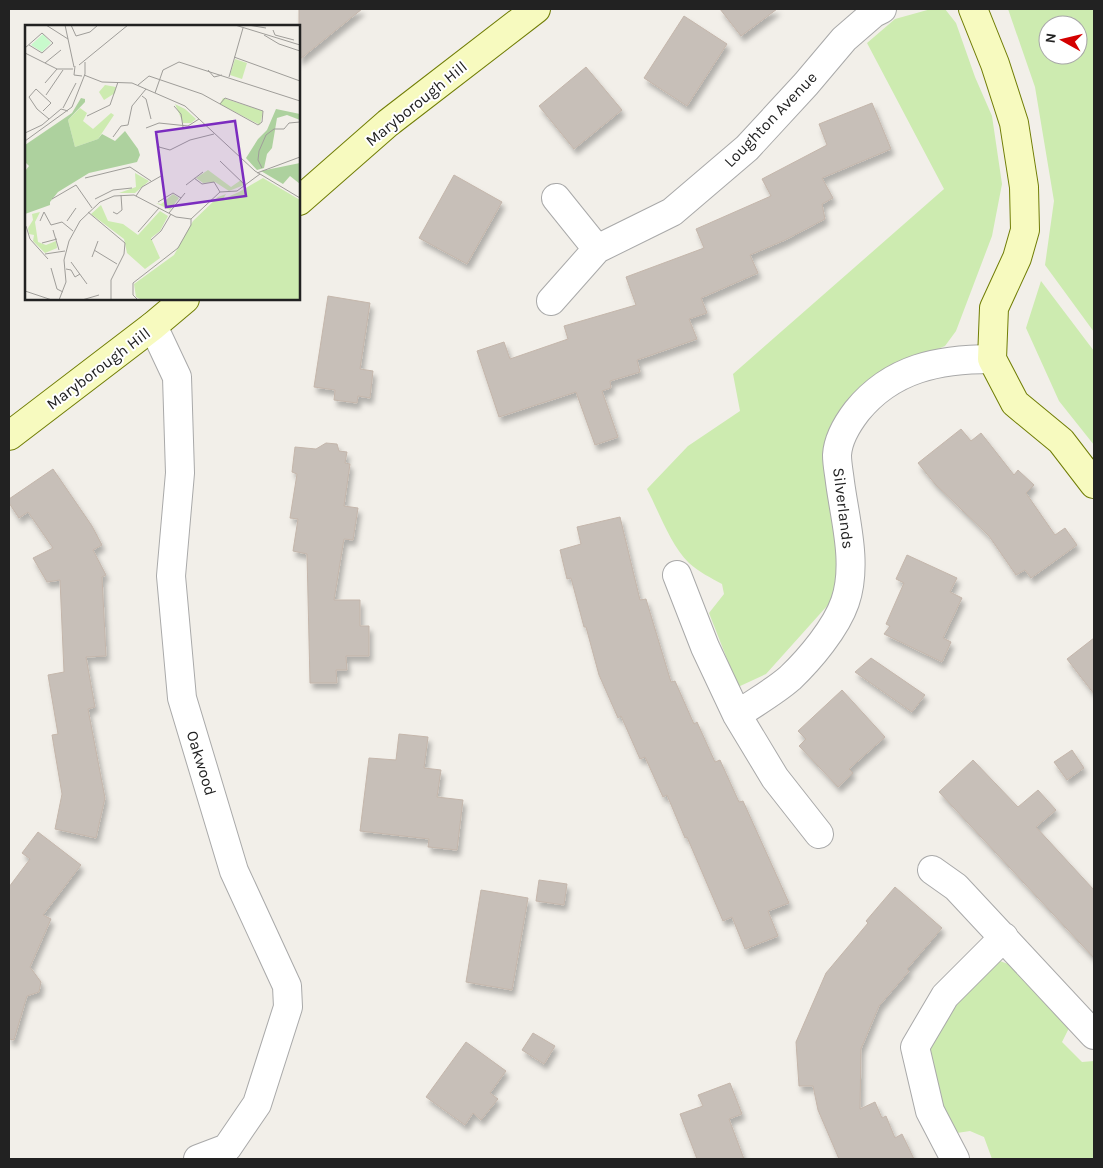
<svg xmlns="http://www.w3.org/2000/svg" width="1103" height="1168" viewBox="0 0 1103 1168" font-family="Karla,sans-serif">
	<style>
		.grass { fill: #cdebb0; fill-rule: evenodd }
		.building { fill: #c7bfb8; stroke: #c4b6ab; filter: url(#shadow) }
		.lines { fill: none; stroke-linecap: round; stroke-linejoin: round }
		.street-casing { stroke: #a9a9a9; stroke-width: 30 }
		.secondary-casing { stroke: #707d05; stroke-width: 30 }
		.street { stroke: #fff; stroke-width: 28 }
		.secondary { stroke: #f7fabf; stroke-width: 28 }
		.labels { text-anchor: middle; stroke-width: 4; stroke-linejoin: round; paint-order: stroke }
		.street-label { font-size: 16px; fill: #222; stroke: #fff }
		.inset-road { fill: none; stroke: #9f9d99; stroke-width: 1 }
		.view { fill: #7b2cbf; fill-opacity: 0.15; stroke: #7b2cbf; stroke-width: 2.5 }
		.inset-edge { fill: none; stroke: #222; stroke-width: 2.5 }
	</style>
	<defs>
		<filter id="shadow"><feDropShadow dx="3" dy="5.5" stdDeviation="2.5" flood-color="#0004"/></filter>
	</defs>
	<rect width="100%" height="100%" fill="#f2efe9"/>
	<path class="grass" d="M 931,9 L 945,9 L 956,23 L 975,77 L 992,116 L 1002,184 L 992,236 L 956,331 L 945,346 L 879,374 L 842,411 L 823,450 L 839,556 L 836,596 L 766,674 L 738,687 L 709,613 L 724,594 L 722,584 C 711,578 699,572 689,563 C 671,546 659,512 647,489 L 688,446 L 740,411 L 733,374 L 944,189 L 867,43 L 895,19 Z
		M 1008,9 L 1094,9 L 1094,332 L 1045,265 L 1054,201 L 1035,87 ZM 1048,25 L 1078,25 L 1078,55 L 1048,55 Z
		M 1041,281 L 1094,351 L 1094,445 L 1059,401 L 1026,328 Z
		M 997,960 L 1011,965 L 1069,1028 L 1062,1042 L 1082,1062 L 1094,1061 L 1094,1159 L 992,1159 L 984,1137 L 970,1131 L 957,1133 L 942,1110 L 928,1046 L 933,1034 L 948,1018 L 971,980 Z"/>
	<path class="building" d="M 299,9 L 362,9 L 299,60 Z
		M 720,9 L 777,9 L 741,36 Z
		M 684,16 L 727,44 L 687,106 L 644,78 Z
		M 586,67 L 622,110 L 574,149 L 539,106 Z
		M 872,103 L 891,149 L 822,178 L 833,198 L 822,204 L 825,219 L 785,240 L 750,255 L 758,273 L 701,298 L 707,313 L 689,319 L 697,339 L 637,360 L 640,372 L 610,381 L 611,388 L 602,391 L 618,437 L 595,445 L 576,392 L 499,417 L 477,351 L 504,342 L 510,359 L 568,339 L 564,326 L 636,305 L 626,277 L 704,248 L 696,229 L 771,196 L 762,179 L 827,145 L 819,124 Z
		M 454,175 L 502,202 L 467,264 L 419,238 Z
		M 328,296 L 370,303 L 360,369 L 373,371 L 370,398 L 358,396 L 357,403 L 334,400 L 335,390 L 314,387 Z
		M 961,429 L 971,441 L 981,433 L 1014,475 L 1018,470 L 1034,485 L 1026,493 L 1055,535 L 1065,528 L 1077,545 L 1031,578 L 1025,570 L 1016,575 L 989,536 L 935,484 L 918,463 Z
		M 326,443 L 337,444 L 339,451 L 347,452 L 345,463 L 350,464 L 344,506 L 358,508 L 353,540 L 344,539 L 334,600 L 360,600 L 360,626 L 369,626 L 369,656 L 346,656 L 347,670 L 336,670 L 337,683 L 310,683 L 307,554 L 293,551 L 298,519 L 290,518 L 297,474 L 292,472 L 295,447 L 316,449 Z
		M 53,469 L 92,526 L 102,545 L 93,550 L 106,575 L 102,577 L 106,656 L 86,657 L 95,707 L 88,709 L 105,798 L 96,838 L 55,829 L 62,794 L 52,735 L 58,734 L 48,675 L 64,672 L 60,580 L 47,582 L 33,558 L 53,548 L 28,512 L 19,518 L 9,503 L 9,499 Z
		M 620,517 L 640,600 L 646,599 L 671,682 L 675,681 L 694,724 L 697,722 L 715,762 L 720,760 L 739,802 L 743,801 L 789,903 L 768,911 L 778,936 L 745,949 L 732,917 L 723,921 L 687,837 L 685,838 L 667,795 L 663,797 L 645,757 L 640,759 L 621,716 L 618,718 L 599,675 L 586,627 L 584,627 L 571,578 L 567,579 L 560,550 L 581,544 L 577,527 Z
		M 907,555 L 957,578 L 950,592 L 962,598 L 943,638 L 951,642 L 942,662 L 884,634 L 890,626 L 886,624 L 904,583 L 896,579 Z
		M 1094,638 L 1094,694 L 1067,659 Z
		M 871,658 L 925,695 L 912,712 L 855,672 Z
		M 842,690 L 885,737 L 849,769 L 853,773 L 838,787 L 799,746 L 806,739 L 798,731 Z
		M 399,734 L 428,737 L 424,768 L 441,770 L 437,797 L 463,800 L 457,850 L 428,847 L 429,839 L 360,831 L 369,758 L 396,760 Z
		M 1072,750 L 1084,768 L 1067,780 L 1054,762 Z
		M 973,760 L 1018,807 L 1038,790 L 1056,810 L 1036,827 L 1094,890 L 1094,958 L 939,792 Z
		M 38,832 L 81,865 L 43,915 L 51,919 L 30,967 L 41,982 L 39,992 L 27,996 L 14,1040 L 9,1039 L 9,887 L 30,859 L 22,853 Z
		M 539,880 L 567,884 L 564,905 L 536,901 Z
		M 895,887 L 942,928 L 907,969 L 909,971 L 879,1006 L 861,1049 L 860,1109 L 875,1102 L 882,1118 L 886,1116 L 895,1138 L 902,1134 L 914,1159 L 839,1159 L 818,1110 L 813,1086 L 799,1086 L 796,1042 L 826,973 L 868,923 L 866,921 Z
		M 481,890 L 528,898 L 512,990 L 466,982 Z
		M 533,1033 L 555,1046 L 544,1064 L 522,1050 Z
		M 466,1042 L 506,1071 L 490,1093 L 498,1099 L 481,1120 L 473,1113 L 465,1125 L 426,1097 Z
		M 730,1083 L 742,1114 L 729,1119 L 744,1159 L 697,1159 L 680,1114 L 703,1106 L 698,1095 Z"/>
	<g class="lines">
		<g class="street-casing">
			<path id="street" d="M 556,198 L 597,249
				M 551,301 L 597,249 L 672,212 L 747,148 L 806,84 L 844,39 L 874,13 L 882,9
				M 153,326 L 177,377 L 180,473 L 171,576 L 182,698 L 234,871 L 287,986 L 288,1007 L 257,1104 L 227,1148 L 198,1159
				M 677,575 L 705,647 L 737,715 L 775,778 L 819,834
				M 737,715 C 754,703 774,692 790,678 C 810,659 836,628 845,602 C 858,564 845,520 840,482 C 839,473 837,464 837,455 C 838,439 847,424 857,411 C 892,368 939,359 992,359
				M 932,870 L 956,887 L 1094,1035
				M 955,1159 L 930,1111 L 915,1047 L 945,996 L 1004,937"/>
		</g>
		<g class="secondary-casing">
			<path id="secondary" d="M 973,9 L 995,64 L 1014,123 L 1024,187 L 1025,230 L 1017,258 L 994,308 L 992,359 L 1015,403 L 1061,441 L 1094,484
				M 299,201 L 388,123 L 536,9
				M 9,436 L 153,326 L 185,299"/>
		</g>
		<use href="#street" class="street"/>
		<use href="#secondary" class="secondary"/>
	</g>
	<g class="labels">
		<g class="street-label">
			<text transform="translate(416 103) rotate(-39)" y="6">Maryborough Hill</text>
			<text transform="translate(770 119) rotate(-46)" y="6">Loughton Avenue</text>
			<text transform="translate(98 368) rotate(-37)" y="6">Maryborough Hill</text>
			<text transform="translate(844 508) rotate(83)" y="6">Silverlands</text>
			<text transform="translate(202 763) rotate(73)" y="6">Oakwood</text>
		</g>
	</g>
	<g transform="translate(25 25)">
		<rect width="275" height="275" fill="#f2efe9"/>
		<path d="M 210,34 L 222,38 L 217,54 L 205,50 ZM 80,60 L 91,62 L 90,68 L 79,75 L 74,67 ZM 198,73 L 238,86 L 235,100 L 195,79 ZM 150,79 L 160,84 L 171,94 L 166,98 L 158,98 ZM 55,83 L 62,88 L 58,96 L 68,104 L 86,88 L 89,90 L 73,114 L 50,122 L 43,95 ZM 183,145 L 206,162 L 216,155 L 219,160 L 204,166 L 190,157 L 178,158 L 171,153 ZM 110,148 L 124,156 L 110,168 L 94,168 L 111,162 ZM 238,153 L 275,175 L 275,275 L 117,275 L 111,272 L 109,259 L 149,230 L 168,196 L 193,172 L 201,169 L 198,174 L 214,167 ZM 148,169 L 154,173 L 145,185 L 131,178 L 136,179 ZM 76,180 L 83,196 L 98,199 L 113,210 L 135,186 L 143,191 L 135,206 L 126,213 L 135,233 L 120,244 L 102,228 L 99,214 L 66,189 ZM 15,187 L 10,197 L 13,217 L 21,220 L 31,216 L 32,223 L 20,228 L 8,216 L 9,210 L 4,209 L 3,203 L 8,195 L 7,189 Z" fill="#cdebb0"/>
		<path d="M 56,73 L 60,74 L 60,77 L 43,95 L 50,122 L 73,114 L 77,109 L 90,116 L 100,106 L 113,124 L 115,130 L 112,137 L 64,148 L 33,167 L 25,177 L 25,180 L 0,189 L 0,146 L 4,141 L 0,137 L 0,120 L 47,88 ZM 251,84 L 275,89 L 275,95 L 262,90 L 252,93 L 247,123 L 242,129 L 239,143 L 232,145 L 221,133 L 233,114 L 242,105 ZM 275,138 L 275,159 L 265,151 L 258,159 L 236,146 Z" fill="#add19e"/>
		<path d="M 18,9 L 26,18 L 17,27 L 6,20 Z" fill="#c8facc"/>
		<path class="inset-road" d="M 21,0 L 43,14M 40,0 L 49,42M 46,0 L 51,11 L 65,7 L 73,0M 210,0 L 275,20M 223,0 L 241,3M 248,5 L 250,10 L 269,15M 239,10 L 254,19 L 275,26M 0,23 L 17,8 L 28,18 L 17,28 L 4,20M 0,28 L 32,44 L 48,44M 209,32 L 275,56M 20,38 L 36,25M 54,40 L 103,0M 50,41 L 49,50 L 57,51M 183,45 L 189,52 L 197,50M 59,50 L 77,57 L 107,58 L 160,81 L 230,146 L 275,173M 204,52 L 218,3M 20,58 L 32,44M 113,60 L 124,51 L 177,69 L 233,100 L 237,97 L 238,86 L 200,73 L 195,79M 130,68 L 138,45 L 154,37 L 275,76M 21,70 L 38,45M 117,71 L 121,74 L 126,94M 149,81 L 156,89 L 158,102M 38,83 L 51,58M 18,86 L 26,78 L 11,64 L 4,72 L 12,84 L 24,94M 0,89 L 0,112M 62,91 L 85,80 L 93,57M 121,103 L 134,98 L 163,101 L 174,94M 0,108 L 17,100 L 36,84 L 43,86M 88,112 L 96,101 L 103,100 L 107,81 L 121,64M 0,116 L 47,82 L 60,49 L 60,37M 132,117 L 134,122 L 145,125 L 165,115 L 189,109M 195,136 L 221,161M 237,143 L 233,135 L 234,126 L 241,110 L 249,104 L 259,104 L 264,98 L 275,97M 232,148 L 275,132M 60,153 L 105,142 L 126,156M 169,153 L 177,159 L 189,157 L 195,167M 161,160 L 178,147M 111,171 L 117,162 L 136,151M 27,174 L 51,160 L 67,183M 70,174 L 88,165 L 107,163M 133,177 L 148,168 L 156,173M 63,187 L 100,218 L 99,229 L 86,255 L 86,275M 88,187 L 92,189 L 97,185 L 96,170M 144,188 L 160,168M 15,196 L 19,187 L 26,200 L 37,197 L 48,206M 42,196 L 51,183M 1,201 L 5,214 L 23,234M 28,205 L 34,225M 113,207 L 134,183M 126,215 L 136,206 L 146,189M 17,218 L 32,214M 69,225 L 92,239M 20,229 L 40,226M 67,232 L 73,216M 46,237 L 62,259M 26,243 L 32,264 L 38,267M 41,244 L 46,245 L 50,252 L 55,249M 0,266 L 27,275M 34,275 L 41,257 L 39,235 L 44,216 L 55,196 L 75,177 L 89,171 L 109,170 L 151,192 L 166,194 L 195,167 L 212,166 L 235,149M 57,275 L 74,270M 113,275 L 108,270 L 108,258 L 153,223 L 166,200 L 166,194"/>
		<path class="view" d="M 210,96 L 221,171 L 141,182 L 131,107 Z"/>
		<rect width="275" height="275" class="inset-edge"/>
	</g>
	<rect width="1103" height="1168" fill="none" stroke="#222222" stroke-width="20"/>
	<g transform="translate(1063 40) rotate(278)"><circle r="24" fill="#ffffff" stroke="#a7a7a7"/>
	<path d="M0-4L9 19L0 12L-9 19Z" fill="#d40000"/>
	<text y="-8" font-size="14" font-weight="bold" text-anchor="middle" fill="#222222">N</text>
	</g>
</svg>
